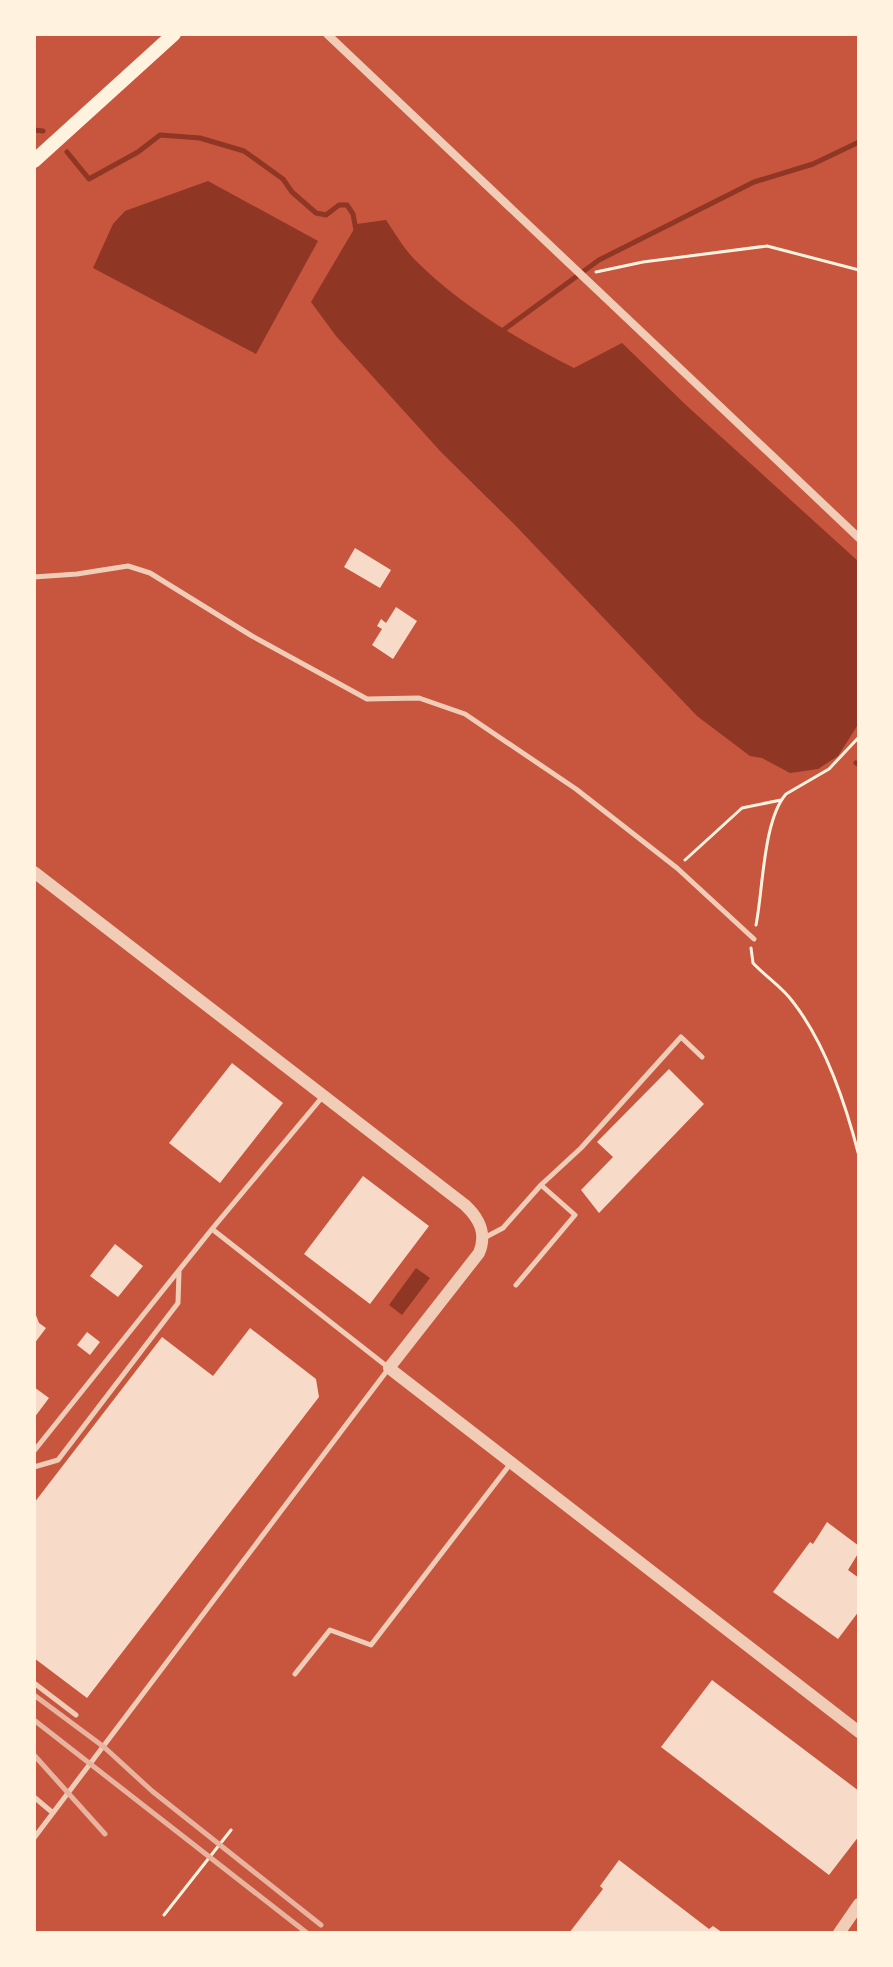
<svg xmlns="http://www.w3.org/2000/svg" width="893" height="1967" viewBox="0 0 893 1967" font-family="Spectral,serif">
	<style>
		.water { fill: #8f3625 }
		.lines { fill: none; stroke-linecap: round; stroke-linejoin: round }
		.stream { stroke: #8f3625; stroke-width: 5 }
		.building { fill: #f7dbc8 }
		.path { stroke: #fff3e0; stroke-width: 3 }
		.service { stroke: #f1ccb7; stroke-width: 5 }
		.minor { stroke: #f1ccb7; stroke-width: 8 }
		.tertiary { stroke: #f1ccb7; stroke-width: 12 }
		.secondary { stroke: #fff3e0; stroke-width: 14 }
		.rail { stroke: #e9b49f; stroke-width: 5 }
	</style>
	<rect width="100%" height="100%" fill="#c8553d"/>
	<path class="water" d="M 208,181 L 318,241 L 256,354 L 93,268 L 113,224 L 125,211 Z
		M 386,220 C 395,233 404,249 415,260 C 460,305 517,339 574,368 L 622,343 L 687,406 L 859,562 L 859,723 L 838,756 L 818,769 L 790,773 L 762,758 L 750,756 L 697,716 L 515,525 L 441,452 L 336,336 L 311,302 L 357,224 Z
		M 416,1268 L 430,1278 L 402,1315 L 389,1305 Z"/>
	<g class="lines">
		<path class="stream" d="M 34,130 L 43,131
			M 67,152 L 89,179 L 138,152 L 160,135 L 200,138 L 244,151 L 283,179 L 292,192 L 316,213 L 326,215 L 339,205 L 347,205 L 353,214 L 356,230
			M 502,331 L 599,260 L 754,182 L 813,164 L 859,142
			M 856,763 L 859,765"/>
	</g>
	<path class="building" d="M 355,548 L 391,570 L 380,588 L 344,567 Z
		M 396,607 L 417,621 L 393,659 L 372,645 L 382,629 L 377,626 L 381,619 L 386,623 Z
		M 232,1063 L 283,1103 L 220,1183 L 169,1143 Z
		M 669,1069 L 704,1104 L 599,1213 L 581,1190 L 613,1157 L 597,1142 Z
		M 363,1176 L 429,1226 L 370,1304 L 304,1254 Z
		M 115,1244 L 143,1266 L 118,1297 L 90,1276 Z
		M 34,1310 L 39,1323 L 46,1328 L 34,1344 Z
		M 250,1328 L 316,1379 L 319,1397 L 87,1698 L 34,1658 L 34,1503 L 162,1337 L 213,1376 Z
		M 87,1332 L 100,1342 L 90,1355 L 77,1345 Z
		M 34,1387 L 49,1398 L 34,1418 Z
		M 827,1522 L 859,1546 L 859,1552 L 848,1570 L 859,1578 L 859,1611 L 838,1639 L 773,1592 L 810,1542 L 813,1544 Z
		M 712,1680 L 859,1791 L 859,1836 L 829,1875 L 661,1747 Z
		M 619,1860 L 709,1929 L 713,1926 L 723,1933 L 569,1933 L 603,1889 L 600,1886 Z"/>
	<g class="lines">
		<path class="path" d="M 596,272 L 643,262 L 767,246 L 859,270
			M 685,860 L 742,808 L 781,800
			M 756,925 C 763,891 763,820 786,794 L 829,769 L 859,737
			M 751,948 L 753,963 C 766,977 782,987 793,1002 C 825,1043 846,1105 859,1156
			M 164,1915 L 231,1830"/>
		<path class="service" d="M 34,577 L 77,574 L 128,566 L 150,573 L 252,636 L 367,699 L 419,698 L 465,714 L 576,789 L 677,868 L 754,939
			M 484,1238 L 503,1228 L 541,1185 L 581,1148 L 681,1037 L 702,1057
			M 516,1285 L 575,1215 L 541,1185
			M 34,1451 L 212,1229 L 324,1095
			M 34,1467 L 58,1460 L 178,1303 L 179,1272
			M 295,1674 L 330,1630 L 371,1645 L 511,1463
			M 34,1683 L 76,1715
			M 34,1797 L 53,1813
			M 34,1838 L 389,1368 L 212,1229"/>
		<path class="minor" d="M 327,34 L 859,538"/>
		<path class="tertiary" d="M 34,872 L 465,1205 C 480,1219 487,1234 479,1253 L 389,1368 L 859,1732
			M 839,1933 L 859,1904"/>
		<path class="secondary" d="M 34,161 L 174,34"/>
		<path class="rail" d="M 34,1695 L 104,1747 L 152,1791 L 321,1925
			M 34,1720 L 307,1933
			M 34,1755 L 105,1834"/>
	</g>
	<rect width="893" height="1967" fill="none" stroke="#fff3e0" stroke-width="72"/>
</svg>
